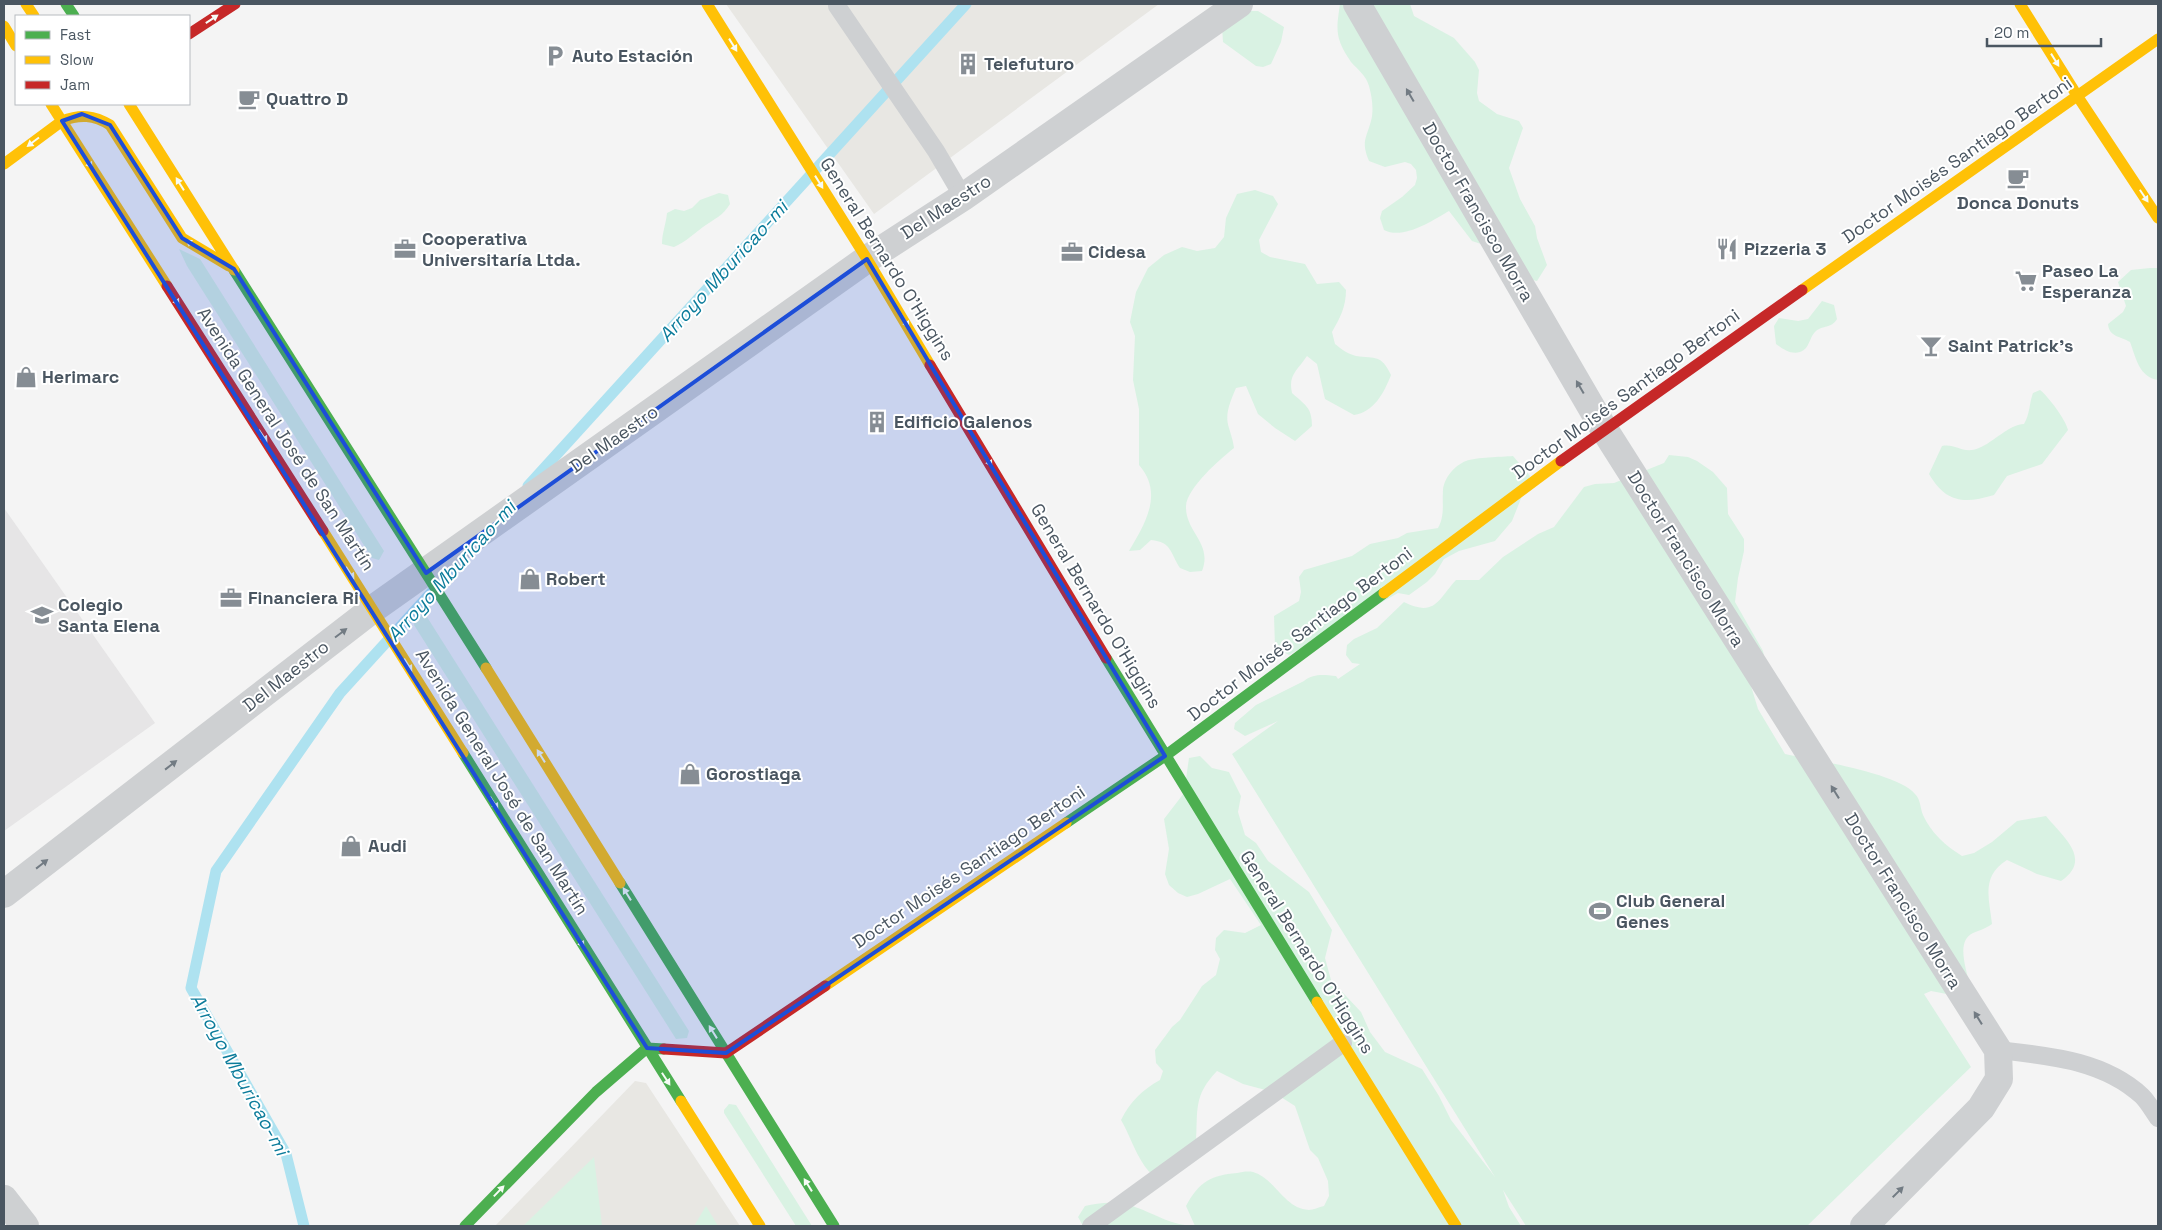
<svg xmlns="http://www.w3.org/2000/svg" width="2162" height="1230" viewBox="0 0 2162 1230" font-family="'Space Grotesk',sans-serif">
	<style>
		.commercial { fill: #e8e7e3 }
		.education { fill: #e6e5e6 }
		.green { fill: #d9f2e3 }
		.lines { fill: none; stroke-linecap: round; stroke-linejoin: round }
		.stream { stroke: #aee2f0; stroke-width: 11 }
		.lane { stroke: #ced0d2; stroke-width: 18 }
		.street { stroke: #ced0d2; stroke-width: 28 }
		.fast { stroke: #4caf50; stroke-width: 11 }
		.slow { stroke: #ffc107; stroke-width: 11 }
		.jam { stroke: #c62828; stroke-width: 11 }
		.oneway { fill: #f6fbf6 }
		.oneway2 { fill: #727b83 }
		.marked { fill: #1d4ed8; fill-opacity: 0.2; stroke: #1d4ed8; stroke-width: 4; stroke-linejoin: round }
		.labels { text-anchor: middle; stroke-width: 4; stroke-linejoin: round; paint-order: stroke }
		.poi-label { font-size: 18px; font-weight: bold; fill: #4a5661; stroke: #fff; text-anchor: start }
		.street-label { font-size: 18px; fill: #4a5661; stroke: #fff }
		.water-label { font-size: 19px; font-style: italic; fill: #0c7c9b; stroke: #fff }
	</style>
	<rect width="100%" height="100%" fill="#f4f4f4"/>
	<path class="commercial" d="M 726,4 L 1159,4 L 874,214 Z
		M 635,1081 L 646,1083 L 740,1226 L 495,1226 Z"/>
	<path class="education" d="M 4,508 L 155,723 L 4,831 Z"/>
	<path class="green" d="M 1340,4 L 1410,4 L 1414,16 L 1454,38 L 1475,62 L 1479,70 L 1477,93 L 1479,101 L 1497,114 L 1519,121 L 1523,128 L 1509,168 L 1520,199 L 1535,226 L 1537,238 L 1547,265 L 1537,281 L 1520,277 L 1496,249 L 1472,241 L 1449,211 C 1432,221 1403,240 1384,230 L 1380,218 L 1382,211 L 1402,197 L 1415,185 L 1417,178 L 1416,170 L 1411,164 L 1405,162 L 1385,167 L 1369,161 C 1361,142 1366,139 1371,121 C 1374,110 1372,97 1369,86 C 1366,75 1358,70 1351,62 C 1335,38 1336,31 1340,4 Z
		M 1251,11 L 1258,11 L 1284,27 L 1281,42 L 1271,64 L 1263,67 L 1256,66 L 1223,42 L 1222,27 L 1244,17 Z
		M 1255,190 L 1273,196 L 1278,204 L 1259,240 L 1261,252 L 1270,257 L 1305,264 L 1317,284 L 1339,282 L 1346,290 C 1346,307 1340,318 1332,332 L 1335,344 C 1341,349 1348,354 1356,356 C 1376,359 1381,354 1391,375 C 1384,393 1374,412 1354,415 L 1325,399 L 1317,364 L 1307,356 C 1297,371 1288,375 1292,393 C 1305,405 1312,407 1312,426 L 1295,441 L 1275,428 L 1258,414 L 1246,386 L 1236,388 C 1231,400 1224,414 1229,428 C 1231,435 1233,440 1234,448 C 1220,459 1187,488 1186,506 C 1185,532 1213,543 1202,571 L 1190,572 L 1180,568 C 1170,553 1172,542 1151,540 L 1140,550 L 1129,551 C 1145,524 1164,493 1139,465 L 1139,409 L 1133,380 L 1135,336 L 1130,322 L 1136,292 L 1148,268 L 1164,255 L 1182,247 L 1197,251 L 1215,248 L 1224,237 L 1226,218 L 1237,194 Z
		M 719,193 L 728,195 L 730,204 C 723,216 714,219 703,227 C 692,235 687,241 674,247 L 662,244 C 662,233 666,224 667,213 L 675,209 L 684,211 L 692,208 L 700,200 Z
		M 179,249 L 200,259 L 384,551 L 379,560 L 372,558 L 187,266 Z
		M 2150,268 L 2158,268 L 2158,380 C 2139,377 2136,358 2130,342 C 2120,336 2109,337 2108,324 L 2123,312 L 2126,306 L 2118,282 L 2131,270 Z
		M 1822,301 L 1834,305 L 1837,319 C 1831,329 1823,325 1816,331 C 1811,335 1810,343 1806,348 C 1796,358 1784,350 1776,344 L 1774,326 L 1779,318 L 1798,321 L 1808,319 Z
		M 2040,390 C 2048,396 2066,420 2068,430 L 2042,464 L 2007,476 L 1994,495 C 1964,504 1946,503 1929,474 L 1942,446 C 1956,443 1963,455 1979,448 C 1994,442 2008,425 2024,424 C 2030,414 2029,404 2033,393 Z
		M 1669,455 L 1688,457 L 1697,461 L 1713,472 L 1727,488 L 1728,514 L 1744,539 L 1744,551 L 1738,578 L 1735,602 L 1763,651 L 1765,661 L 1747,673 L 1758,709 L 1785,754 C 1814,760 1898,773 1915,794 C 1921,800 1920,808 1923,815 C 1931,833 1946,846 1962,856 L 1974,853 L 1992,842 L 2017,821 L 2046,816 C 2063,837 2093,859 2061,881 L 2037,874 L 2007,860 C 1981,876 1989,898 1992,924 C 1985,929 1980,930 1973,933 C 1956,941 1966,968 1969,982 L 1957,996 L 1931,991 L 1924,994 L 1971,1067 L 1807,1226 L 1526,1226 L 1503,1190 L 1509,1207 L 1521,1226 L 1083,1226 L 1078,1217 L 1085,1206 C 1100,1202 1121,1201 1135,1207 C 1158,1215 1170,1225 1195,1226 L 1186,1206 C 1199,1182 1211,1175 1237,1173 C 1242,1172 1248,1171 1253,1172 C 1275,1178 1284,1209 1309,1210 C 1313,1210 1319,1207 1324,1206 L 1329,1196 L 1328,1181 L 1318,1158 L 1310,1150 L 1295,1106 L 1273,1092 L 1243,1084 L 1217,1071 C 1193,1096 1198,1110 1196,1142 L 1154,1176 C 1138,1163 1132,1139 1121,1120 C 1130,1102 1142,1090 1160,1080 L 1163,1071 L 1156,1063 L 1155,1050 L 1172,1027 L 1180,1020 L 1202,986 L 1216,975 L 1220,959 L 1215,950 L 1216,938 L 1224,930 L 1245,933 L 1261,925 L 1230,879 L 1198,894 L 1187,897 L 1178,893 L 1169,885 L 1165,874 L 1169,849 L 1164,819 L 1184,793 L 1189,758 L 1200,756 L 1212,768 L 1229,772 L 1241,796 L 1238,812 L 1245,835 L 1256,843 L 1268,861 L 1309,892 L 1332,930 L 1325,958 L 1331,980 L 1361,1012 L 1370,1032 L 1385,1052 L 1422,1069 L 1439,1096 L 1451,1120 L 1495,1177 L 1232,754 L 1278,721 L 1245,736 L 1234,729 L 1235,723 L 1256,705 L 1304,681 C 1314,673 1324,675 1336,676 L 1338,679 L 1360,664 L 1352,663 L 1346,655 L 1347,645 L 1354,639 L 1377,628 L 1404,602 C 1435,617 1437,601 1456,580 L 1479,580 L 1503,557 L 1538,534 L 1554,527 L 1584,487 L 1595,484 L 1614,483 L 1664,463 Z
		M 1513,456 L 1530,476 L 1512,521 L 1495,541 L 1459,551 L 1444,559 L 1435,574 L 1427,582 L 1409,595 L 1398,593 L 1289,655 L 1275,647 L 1274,616 L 1299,601 L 1301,592 L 1299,577 L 1304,570 L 1352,556 L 1370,544 L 1398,538 L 1407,533 L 1438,528 C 1445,516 1442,504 1443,490 C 1444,478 1455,465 1466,461 C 1476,457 1501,457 1513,456 Z
		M 421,615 L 427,617 L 689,1031 L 687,1038 L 676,1039 L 414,625 L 415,618 Z
		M 729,1104 L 736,1105 L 812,1226 L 796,1226 L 724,1113 L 724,1110 Z
		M 594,1157 L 602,1226 L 523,1226 Z
		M 706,1206 L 718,1226 L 694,1226 Z"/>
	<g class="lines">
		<path class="stream" d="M 528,486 L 966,4
			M 304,1226 L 286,1154 L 191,988 L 216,871 L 340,693 L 462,559"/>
		<path class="lane" d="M 837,6 L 936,151 L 963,197
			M 1998,1050 C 2049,1056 2103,1060 2142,1096 C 2148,1102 2153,1111 2158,1118
			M 1091,1226 L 1343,1043"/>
		<path class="street" d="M 1357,4 L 1604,429 L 1998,1050 L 1999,1079 L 1981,1108 L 1864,1226
			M 4,894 L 373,609 L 867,259 L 963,197 L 1239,4
			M 4,1199 L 25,1226"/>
		<path class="fast" d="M 66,4 L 74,16
			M 234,270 L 486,668
			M 1106,658 L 1317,1002
			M 463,753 L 681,1101
			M 1066,823 L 1165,756 L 1384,593
			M 620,883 L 834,1226
			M 465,1226 L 596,1092 L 647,1048 L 664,1049"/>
		<path class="slow" d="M 26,4 L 34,16
			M 707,4 L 867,259 L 930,365
			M 2020,4 L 2078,97 L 2158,218
			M 4,26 L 16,46
			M 51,104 L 167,286
			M 129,104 L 234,270
			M 62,121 C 80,114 94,115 110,125 L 182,238 L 229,266
			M 4,164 L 62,121
			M 1802,290 L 2158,39
			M 323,531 L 463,753
			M 1384,593 L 1561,461
			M 486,668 L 620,883
			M 825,986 L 1066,823
			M 1317,1002 L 1456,1226
			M 681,1101 L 760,1226"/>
		<path class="jam" d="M 189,34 L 235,4
			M 167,286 L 323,531
			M 930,365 L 1106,658
			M 1561,461 L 1802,290
			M 664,1049 L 726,1053 L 825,986"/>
	</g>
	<defs><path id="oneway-solid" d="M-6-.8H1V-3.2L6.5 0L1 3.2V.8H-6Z" transform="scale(1.25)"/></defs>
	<g class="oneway">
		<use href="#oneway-solid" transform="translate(212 19) rotate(-34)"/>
		<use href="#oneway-solid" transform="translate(733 45) rotate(58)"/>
		<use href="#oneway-solid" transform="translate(2055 60) rotate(58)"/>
		<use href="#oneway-solid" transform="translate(33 142) rotate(143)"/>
		<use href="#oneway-solid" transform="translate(88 162) rotate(57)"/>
		<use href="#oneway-solid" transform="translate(819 182) rotate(58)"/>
		<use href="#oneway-solid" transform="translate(180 184) rotate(-122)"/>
		<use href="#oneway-solid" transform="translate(2144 196) rotate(56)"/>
		<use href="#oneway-solid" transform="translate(192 244) rotate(-149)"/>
		<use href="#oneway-solid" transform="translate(175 299) rotate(57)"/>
		<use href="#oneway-solid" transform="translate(905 321) rotate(59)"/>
		<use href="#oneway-solid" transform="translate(263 436) rotate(57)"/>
		<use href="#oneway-solid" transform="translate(988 460) rotate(59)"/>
		<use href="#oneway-solid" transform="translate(350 573) rotate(57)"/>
		<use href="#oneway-solid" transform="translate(408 665) rotate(58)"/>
		<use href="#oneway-solid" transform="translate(541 756) rotate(-122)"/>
		<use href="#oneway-solid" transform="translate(494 803) rotate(58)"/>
		<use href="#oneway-solid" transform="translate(627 894) rotate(-122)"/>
		<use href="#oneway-solid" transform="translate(580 941) rotate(58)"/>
		<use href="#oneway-solid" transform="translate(713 1032) rotate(-122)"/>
		<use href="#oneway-solid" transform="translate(666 1079) rotate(57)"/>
		<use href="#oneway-solid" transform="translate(808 1185) rotate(-122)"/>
		<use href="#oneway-solid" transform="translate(499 1191) rotate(-46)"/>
	</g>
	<g class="oneway2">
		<use href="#oneway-solid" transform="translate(1410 95) rotate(-120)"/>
		<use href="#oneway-solid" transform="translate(1580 387) rotate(-120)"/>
		<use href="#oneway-solid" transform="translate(341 633) rotate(-37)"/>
		<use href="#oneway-solid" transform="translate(171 765) rotate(-38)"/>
		<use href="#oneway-solid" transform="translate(1835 792) rotate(-122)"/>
		<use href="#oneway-solid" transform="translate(42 864) rotate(-38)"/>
		<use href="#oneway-solid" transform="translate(1978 1018) rotate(-122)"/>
		<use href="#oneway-solid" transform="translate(1898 1192) rotate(-45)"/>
	</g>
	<path class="marked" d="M 82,114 L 110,125 L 182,238 L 234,269 L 426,573 L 867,259 L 1165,756 L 726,1053 L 647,1048 L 62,121 Z"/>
	<defs>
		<g id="parking-bare" transform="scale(1.725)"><path d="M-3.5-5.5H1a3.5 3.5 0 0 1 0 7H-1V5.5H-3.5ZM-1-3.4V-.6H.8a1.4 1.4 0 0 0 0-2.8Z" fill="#868d94" stroke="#fff" stroke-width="2.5" paint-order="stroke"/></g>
		<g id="building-bare" transform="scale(1.725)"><path d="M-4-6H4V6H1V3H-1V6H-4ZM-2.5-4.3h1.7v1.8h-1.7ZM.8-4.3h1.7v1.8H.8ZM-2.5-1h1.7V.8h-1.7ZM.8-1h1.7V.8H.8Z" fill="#868d94" stroke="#fff" stroke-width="2.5" paint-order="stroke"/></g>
		<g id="cafe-bare" transform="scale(1.725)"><path d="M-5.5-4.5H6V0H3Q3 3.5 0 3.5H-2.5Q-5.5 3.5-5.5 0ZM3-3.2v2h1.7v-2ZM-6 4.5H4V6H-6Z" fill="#868d94" stroke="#fff" stroke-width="2.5" paint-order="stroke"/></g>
		<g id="office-bare" transform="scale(1.725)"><path d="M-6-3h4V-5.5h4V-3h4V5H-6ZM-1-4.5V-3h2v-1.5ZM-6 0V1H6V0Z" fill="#868d94" stroke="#fff" stroke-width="2.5" paint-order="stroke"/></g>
		<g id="restaurant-bare" transform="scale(1.725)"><path d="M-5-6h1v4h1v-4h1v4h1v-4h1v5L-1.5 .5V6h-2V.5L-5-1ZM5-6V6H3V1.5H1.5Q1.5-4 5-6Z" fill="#868d94" stroke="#fff" stroke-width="2.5" paint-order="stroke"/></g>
		<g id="supermarket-bare" transform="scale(1.725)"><path d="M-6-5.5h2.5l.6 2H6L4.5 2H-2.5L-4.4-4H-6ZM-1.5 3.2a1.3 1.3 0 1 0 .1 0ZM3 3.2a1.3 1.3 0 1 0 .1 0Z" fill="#868d94" stroke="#fff" stroke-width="2.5" paint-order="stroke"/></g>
		<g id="bar-bare" transform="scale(1.725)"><path d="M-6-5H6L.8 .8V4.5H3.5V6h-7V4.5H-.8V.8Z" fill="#868d94" stroke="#fff" stroke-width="2.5" paint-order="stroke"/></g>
		<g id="shop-bare" transform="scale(1.725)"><path d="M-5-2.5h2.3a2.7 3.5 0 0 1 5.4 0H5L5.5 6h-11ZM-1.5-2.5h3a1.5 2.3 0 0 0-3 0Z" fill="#868d94" stroke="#fff" stroke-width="2.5" paint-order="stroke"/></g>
		<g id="school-bare" transform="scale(1.725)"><path d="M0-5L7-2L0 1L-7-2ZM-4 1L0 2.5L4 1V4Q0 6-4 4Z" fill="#868d94" stroke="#fff" stroke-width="2.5" paint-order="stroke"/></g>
		<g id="stadium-bare" transform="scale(1.725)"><path d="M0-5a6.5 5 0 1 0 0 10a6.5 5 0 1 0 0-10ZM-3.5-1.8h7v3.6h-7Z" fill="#868d94" stroke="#fff" stroke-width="2.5" paint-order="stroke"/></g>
	</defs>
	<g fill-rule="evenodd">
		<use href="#parking-bare" x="555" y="56"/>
		<use href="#building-bare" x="968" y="64"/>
		<use href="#cafe-bare" x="249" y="99"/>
		<use href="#cafe-bare" x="2018" y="178"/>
		<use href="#office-bare" x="405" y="249"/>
		<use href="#restaurant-bare" x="1727" y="249"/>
		<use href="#office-bare" x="1072" y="252"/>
		<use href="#supermarket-bare" x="2026" y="281"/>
		<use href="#bar-bare" x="1931" y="346"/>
		<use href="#shop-bare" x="26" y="377"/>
		<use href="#building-bare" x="877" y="422"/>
		<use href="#shop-bare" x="530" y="579"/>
		<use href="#office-bare" x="231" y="598"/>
		<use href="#school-bare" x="42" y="615"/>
		<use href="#shop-bare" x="690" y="774"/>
		<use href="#shop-bare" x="351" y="846"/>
		<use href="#stadium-bare" x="1600" y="911"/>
	</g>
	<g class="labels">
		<g class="poi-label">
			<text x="572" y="62">Auto Estación</text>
			<text x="984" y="70">Telefuturo</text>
			<text x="266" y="105">Quattro D</text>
			<text x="2018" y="209" text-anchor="middle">Donca Donuts</text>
			<text x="422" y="245">Cooperativa<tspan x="422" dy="21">Universitaría Ltda.</tspan></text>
			<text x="1744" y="255">Pizzeria 3</text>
			<text x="1088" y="258">Cidesa</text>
			<text x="2042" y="277">Paseo La<tspan x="2042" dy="21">Esperanza</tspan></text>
			<text x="1948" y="352">Saint Patrick's</text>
			<text x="42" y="383">Herimarc</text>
			<text x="894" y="428">Edificio Galenos</text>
			<text x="546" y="585">Robert</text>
			<text x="248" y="604">Financiera Ri</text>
			<text x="58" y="611">Colegio<tspan x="58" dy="21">Santa Elena</tspan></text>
			<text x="706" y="780">Gorostiaga</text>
			<text x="368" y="852">Audi</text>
			<text x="1616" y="907">Club General<tspan x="1616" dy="21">Genes</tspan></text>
		</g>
		<g class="street-label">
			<text transform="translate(1957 160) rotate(-35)" y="6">Doctor Moisés Santiago Bertoni</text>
			<text transform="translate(946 207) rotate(-33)" y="6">Del Maestro</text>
			<text transform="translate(1478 212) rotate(60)" y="6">Doctor Francisco Morra</text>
			<text transform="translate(887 259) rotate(58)" y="6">General Bernardo O'Higgins</text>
			<text transform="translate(1626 394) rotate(-36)" y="6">Doctor Moisés Santiago Bertoni</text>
			<text transform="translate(286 439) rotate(57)" y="6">Avenida General José de San Martín</text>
			<text transform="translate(614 439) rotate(-35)" y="6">Del Maestro</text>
			<text transform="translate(1686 559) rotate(58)" y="6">Doctor Francisco Morra</text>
			<text transform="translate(1096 606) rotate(59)" y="6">General Bernardo O'Higgins</text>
			<text transform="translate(1300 634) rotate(-37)" y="6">Doctor Moisés Santiago Bertoni</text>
			<text transform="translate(286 676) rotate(-38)" y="6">Del Maestro</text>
			<text transform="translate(502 782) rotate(58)" y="6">Avenida General José de San Martín</text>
			<text transform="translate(969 867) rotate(-34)" y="6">Doctor Moisés Santiago Bertoni</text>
			<text transform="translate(1903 901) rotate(58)" y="6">Doctor Francisco Morra</text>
			<text transform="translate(1307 952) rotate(58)" y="6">General Bernardo O'Higgins</text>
		</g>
		<g class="water-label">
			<text transform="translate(723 271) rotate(-48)" y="7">Arroyo Mburicao-mi</text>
			<text transform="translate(451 571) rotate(-48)" y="7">Arroyo Mburicao-mi</text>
			<text transform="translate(240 1074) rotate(61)" y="7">Arroyo Mburicao-mi</text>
		</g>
	</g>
	<rect width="2162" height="1230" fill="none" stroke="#4a5661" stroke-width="10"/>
	<rect x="15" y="15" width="175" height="90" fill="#ffffff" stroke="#b7bbc0"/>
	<rect x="25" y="31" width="25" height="8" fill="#4caf50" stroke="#b7bbc0"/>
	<text x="60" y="40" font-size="15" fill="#4a5661">Fast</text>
	<rect x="25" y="56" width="25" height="8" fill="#ffc107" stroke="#b7bbc0"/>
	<text x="60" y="65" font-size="15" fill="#4a5661">Slow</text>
	<rect x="25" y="81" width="25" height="8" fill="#c62828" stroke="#b7bbc0"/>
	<text x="60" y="90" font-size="15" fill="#4a5661">Jam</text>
	<path d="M1987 38v8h114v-8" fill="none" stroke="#4a5661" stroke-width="2.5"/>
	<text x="1994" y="38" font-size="15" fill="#4a5661" stroke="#ffffff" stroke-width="4" paint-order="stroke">20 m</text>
</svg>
